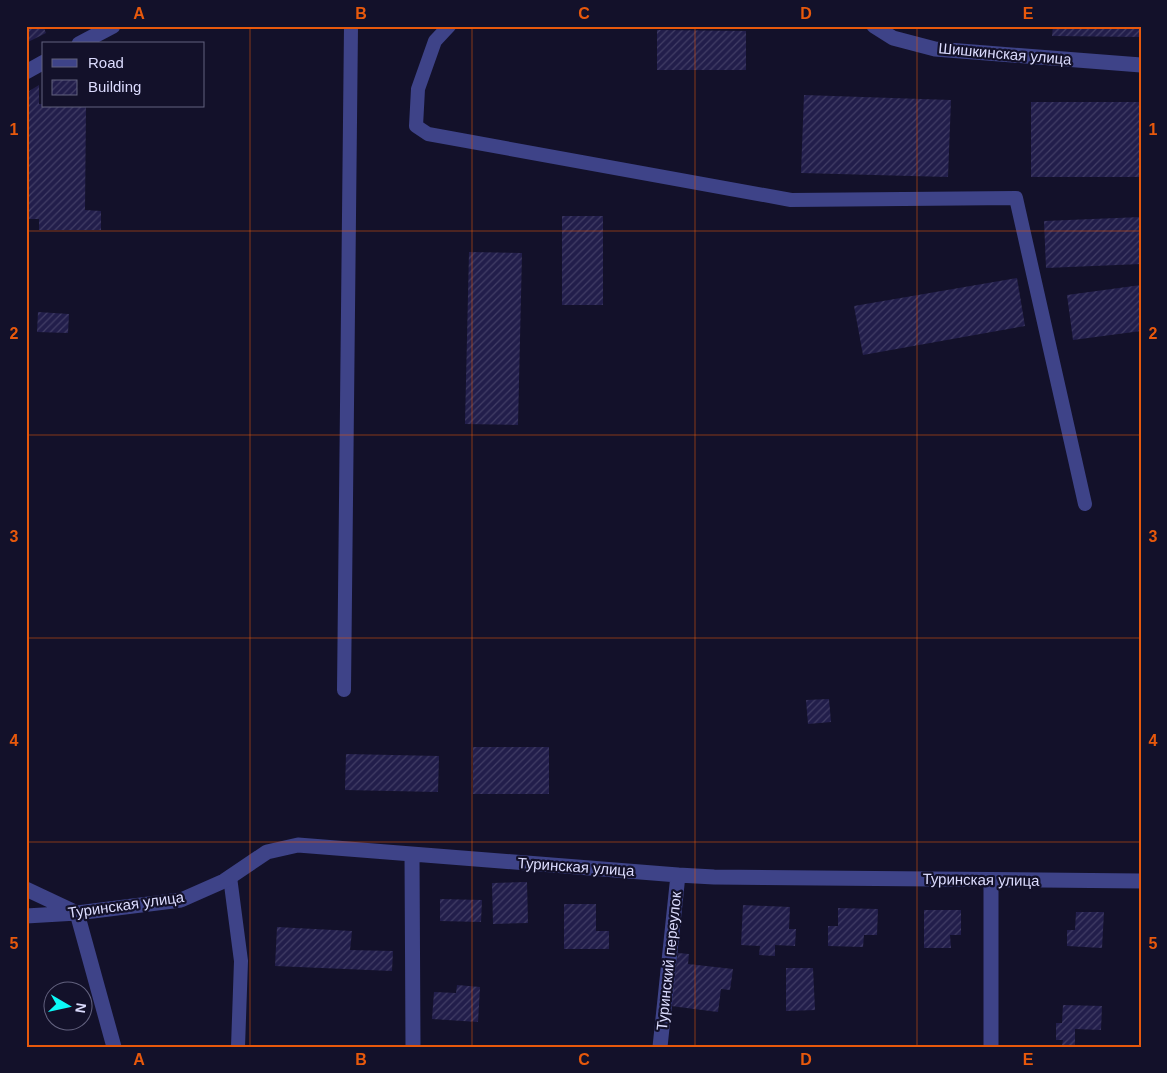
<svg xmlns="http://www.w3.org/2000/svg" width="1167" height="1073" viewBox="0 0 1167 1073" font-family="Helvetica,sans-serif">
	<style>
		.building { fill: url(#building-hatch) }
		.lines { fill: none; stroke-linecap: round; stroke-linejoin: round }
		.lane { stroke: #3e4388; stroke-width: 14 }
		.street { stroke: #3e4388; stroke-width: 15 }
		.grid { fill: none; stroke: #e8590c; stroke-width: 1; stroke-opacity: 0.55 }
		.labels { text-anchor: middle; stroke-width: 4.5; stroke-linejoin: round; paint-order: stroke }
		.street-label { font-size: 15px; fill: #dcdcfe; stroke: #13112a }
		.neatline { fill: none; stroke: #e8590c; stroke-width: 2 }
		.grid-label { font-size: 16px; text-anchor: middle; font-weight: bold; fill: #e8590c }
	</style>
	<defs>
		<pattern id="building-hatch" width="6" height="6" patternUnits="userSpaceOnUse" patternTransform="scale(1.25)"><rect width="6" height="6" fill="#221e4b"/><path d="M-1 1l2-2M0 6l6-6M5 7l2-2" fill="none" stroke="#423e66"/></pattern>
	</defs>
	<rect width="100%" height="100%" fill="#13112a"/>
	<path class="building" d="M 26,26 L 43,26 L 46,33 L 26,43 Z
		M 1053,26 L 1141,26 L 1141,37 L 1052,36 Z
		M 657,30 L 746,31 L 746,70 L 657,70 Z
		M 39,85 L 39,104 L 44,104 L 44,106 L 86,106 L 85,210 L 101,211 L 101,230 L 39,230 L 39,219 L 26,219 L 26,93 Z
		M 804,95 L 951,100 L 948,177 L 801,173 Z
		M 1031,102 L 1141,102 L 1141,177 L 1031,177 Z
		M 562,216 L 603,216 L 603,305 L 562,305 Z
		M 1141,217 L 1141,264 L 1046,268 L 1044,221 Z
		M 469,252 L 522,253 L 518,425 L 465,424 Z
		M 1017,278 L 1025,326 L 863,355 L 854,306 Z
		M 1141,285 L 1141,331 L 1073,340 L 1067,295 Z
		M 38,312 L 69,314 L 68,333 L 37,332 Z
		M 829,699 L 831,722 L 808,724 L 806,700 Z
		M 473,747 L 549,747 L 549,794 L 473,794 Z
		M 346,754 L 439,756 L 438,792 L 345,790 Z
		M 527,882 L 528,923 L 493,924 L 492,883 Z
		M 440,899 L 482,900 L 481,922 L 440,921 Z
		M 564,904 L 596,904 L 596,931 L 609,931 L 609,949 L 564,949 Z
		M 743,905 L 790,907 L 789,929 L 796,929 L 795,946 L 775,945 L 775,956 L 759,955 L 760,946 L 741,945 Z
		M 838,908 L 878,909 L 877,935 L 864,935 L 863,947 L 828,946 L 828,926 L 838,926 Z
		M 924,910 L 961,910 L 961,935 L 950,935 L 951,948 L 924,948 Z
		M 1076,912 L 1104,912 L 1102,948 L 1067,946 L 1067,930 L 1075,930 Z
		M 277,927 L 352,931 L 350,950 L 393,951 L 392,971 L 275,966 Z
		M 678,953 L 689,954 L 688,964 L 733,969 L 730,990 L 721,989 L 718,1012 L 671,1006 Z
		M 786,968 L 813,968 L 815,1010 L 786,1011 Z
		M 457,985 L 480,987 L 478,1022 L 432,1019 L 434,992 L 456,993 Z
		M 1063,1005 L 1102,1006 L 1101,1030 L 1075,1029 L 1075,1045 L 1062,1045 L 1063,1040 L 1056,1040 L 1056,1023 L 1062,1023 Z"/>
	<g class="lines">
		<path class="lane" d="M 449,26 L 435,41 L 418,89 L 416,126 L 428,134 L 791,200 L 1016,198 L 1085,504
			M 344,690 L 351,26
			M 230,877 L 241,961 L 238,1047"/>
		<path class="street" d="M 874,26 L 893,38 L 935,49 L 1141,65
			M 79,44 L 113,26
			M 26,72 L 44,62
			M 412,854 L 413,1047
			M 991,880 L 991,1047
			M 26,889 L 77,913 L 114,1047
			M 26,916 L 77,913 L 181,900 L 224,881 L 267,852 L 298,845 L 678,875 L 714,877 L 1141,881
			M 660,1047 L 678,875"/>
	</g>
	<path class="grid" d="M 250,26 L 250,1047M 472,26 L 472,1047M 695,26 L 695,1047M 917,26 L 917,1047M 26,231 L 1141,231M 26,435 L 1141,435M 26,638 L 1141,638M 26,842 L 1141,842"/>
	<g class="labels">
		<g class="street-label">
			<text transform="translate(1005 54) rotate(5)" y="5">Шишкинская улица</text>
			<text transform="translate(576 867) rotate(4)" y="5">Туринская улица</text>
			<text transform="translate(981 880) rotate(1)" y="5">Туринская улица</text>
			<text transform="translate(126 905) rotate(-8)" y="5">Туринская улица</text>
			<text transform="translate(669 961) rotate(-84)" y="5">Туринский переулок</text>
		</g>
	</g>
	<rect width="1167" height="1073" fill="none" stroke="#13112a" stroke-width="55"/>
	<rect x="42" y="42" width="162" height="65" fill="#13112a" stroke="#63627f"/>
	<rect x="52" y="59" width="25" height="8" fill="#3e4388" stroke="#63627f"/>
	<text x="88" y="68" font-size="15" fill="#dcdcfe">Road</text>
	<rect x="52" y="80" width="25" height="15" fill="url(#building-hatch)" stroke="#63627f"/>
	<text x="88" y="92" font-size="15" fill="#dcdcfe">Building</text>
	<g transform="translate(68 1006) rotate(99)"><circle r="24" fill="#13112a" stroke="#63627f"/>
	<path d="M0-4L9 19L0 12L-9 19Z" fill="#0cfaf7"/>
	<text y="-8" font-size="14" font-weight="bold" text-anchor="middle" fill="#dcdcfe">N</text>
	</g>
	<rect x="28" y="28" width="1112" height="1018" class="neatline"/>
	<g class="grid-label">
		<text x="139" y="19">A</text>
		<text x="361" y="19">B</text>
		<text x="584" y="19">C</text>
		<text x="806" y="19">D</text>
		<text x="1028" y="19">E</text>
		<text x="14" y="135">1</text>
		<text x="1153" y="135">1</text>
		<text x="14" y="339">2</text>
		<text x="1153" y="339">2</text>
		<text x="14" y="542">3</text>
		<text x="1153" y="542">3</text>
		<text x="14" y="746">4</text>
		<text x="1153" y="746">4</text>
		<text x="14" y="949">5</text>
		<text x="1153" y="949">5</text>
		<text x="139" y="1065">A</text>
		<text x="361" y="1065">B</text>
		<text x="584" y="1065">C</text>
		<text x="806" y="1065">D</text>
		<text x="1028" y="1065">E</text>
	</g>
</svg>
